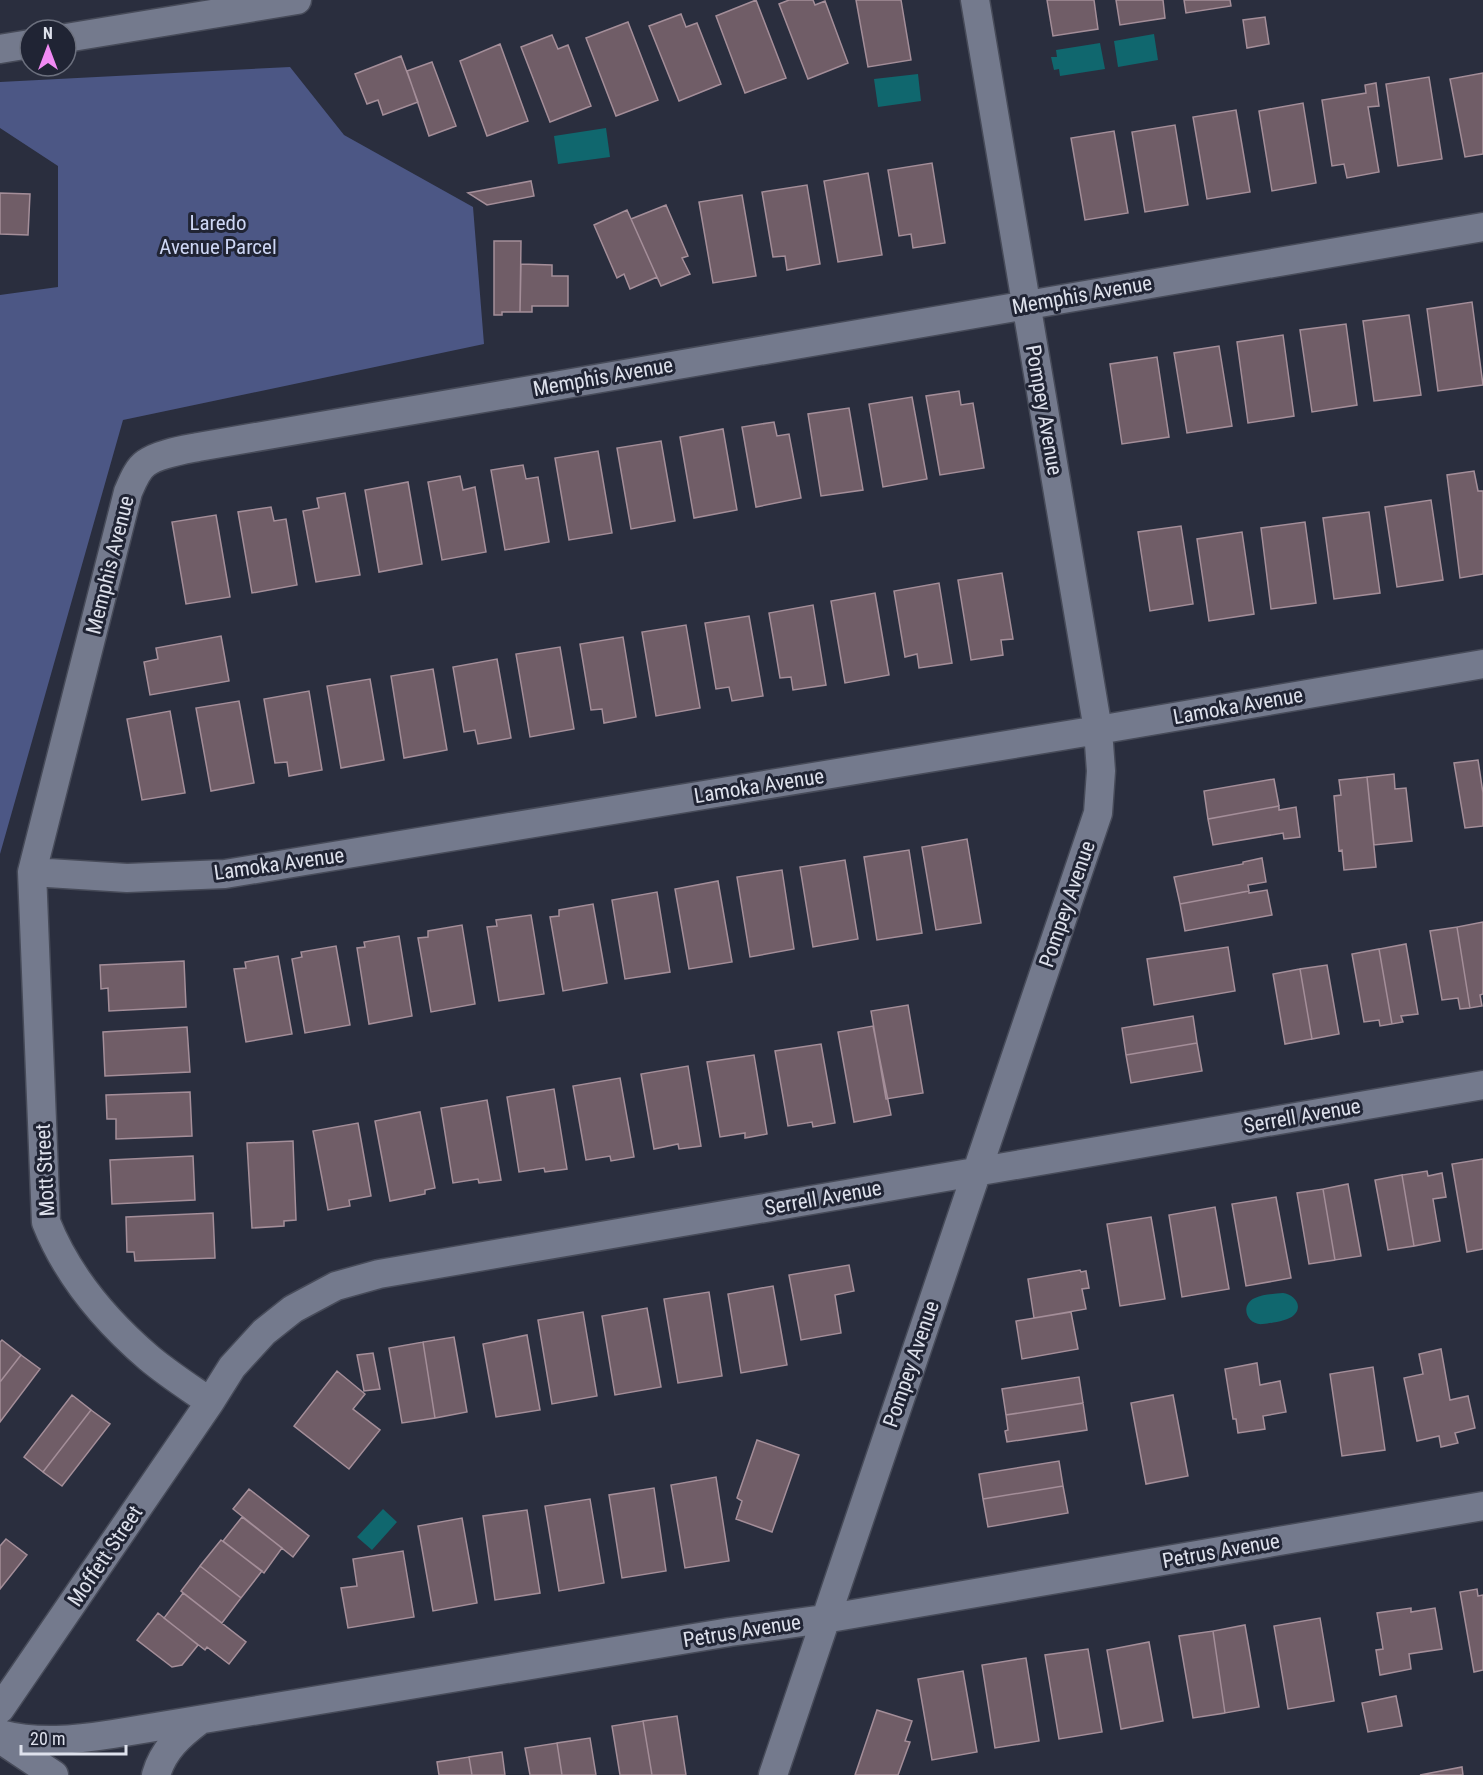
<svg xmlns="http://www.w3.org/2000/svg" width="1483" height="1775" viewBox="0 0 1483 1775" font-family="'Roboto Condensed',sans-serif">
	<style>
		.forest { fill: #4c5785 }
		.water { fill: #10676e }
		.building { fill: #705d67; stroke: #a48e99; stroke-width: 1.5 }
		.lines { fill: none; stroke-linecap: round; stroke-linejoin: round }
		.street-casing { stroke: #474b59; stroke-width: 31 }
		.street { stroke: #747a8d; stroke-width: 28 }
		.labels { text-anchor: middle; stroke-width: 6; stroke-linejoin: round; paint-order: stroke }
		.park-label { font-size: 21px; fill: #ced7f5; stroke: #202434 }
		.street-label { font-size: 21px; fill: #dee1ec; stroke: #202434 }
	</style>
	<rect width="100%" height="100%" fill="#2a2e3e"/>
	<path class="forest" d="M 290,67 L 344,135 L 473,207 L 484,344 L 123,420 L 0,854 L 0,295 L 58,287 L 58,166 L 0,128 L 0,82 Z"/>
	<path class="water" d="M 1154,34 L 1158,60 L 1118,67 L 1114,41 Z
		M 1100,43 L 1105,69 L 1060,76 L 1059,69 L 1054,70 L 1051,57 L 1057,57 L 1056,50 Z
		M 918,74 L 921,101 L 878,107 L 874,79 Z
		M 606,128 L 610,157 L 558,164 L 554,136 Z
		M 1283,1293 C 1293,1294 1304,1305 1294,1315 C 1288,1321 1272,1323 1263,1324 C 1247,1326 1239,1305 1255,1298 C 1263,1294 1274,1294 1283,1293 Z
		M 383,1509 L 397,1522 L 372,1550 L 357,1537 Z"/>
	<path class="building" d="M 756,0 L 786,78 L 745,93 L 716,16 Z
		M 789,0 L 813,0 L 815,5 L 825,1 L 848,63 L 808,79 L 779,4 Z
		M 856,0 L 901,0 L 911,60 L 868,67 Z
		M 1047,0 L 1094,0 L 1098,29 L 1053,36 Z
		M 1116,0 L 1163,0 L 1165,18 L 1120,25 Z
		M 1184,0 L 1230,0 L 1231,6 L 1186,13 Z
		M 681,14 L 686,27 L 697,23 L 721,84 L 679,101 L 649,26 Z
		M 1265,17 L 1269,44 L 1247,48 L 1243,20 Z
		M 628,22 L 658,100 L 616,116 L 586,38 Z
		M 552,35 L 558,49 L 568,45 L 591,106 L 550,122 L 521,47 Z
		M 500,44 L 528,121 L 487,136 L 460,61 Z
		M 401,56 L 418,102 L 383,115 L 378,100 L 367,104 L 355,74 Z
		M 432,62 L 456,126 L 429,136 L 407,71 Z
		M 1483,73 L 1483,154 L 1465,157 L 1450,79 Z
		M 1429,77 L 1442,159 L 1398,166 L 1386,84 Z
		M 1376,83 L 1379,106 L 1368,107 L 1379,172 L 1347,178 L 1344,164 L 1332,166 L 1322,100 L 1366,93 L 1365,85 Z
		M 1303,103 L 1316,183 L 1272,191 L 1259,111 Z
		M 1236,110 L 1250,192 L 1207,199 L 1193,117 Z
		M 1175,125 L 1188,205 L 1145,212 L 1132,132 Z
		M 1114,131 L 1128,213 L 1085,220 L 1071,138 Z
		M 932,163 L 945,243 L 913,248 L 911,234 L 899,236 L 888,170 Z
		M 868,173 L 882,255 L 838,262 L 824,181 Z
		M 531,181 L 534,196 L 487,205 L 468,193 Z
		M 807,185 L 820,264 L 787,270 L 785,256 L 773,257 L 762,192 Z
		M 0,193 L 30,194 L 28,235 L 0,234 Z
		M 742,195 L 756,276 L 713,283 L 699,202 Z
		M 666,205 L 688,256 L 682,258 L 690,274 L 661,286 L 631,219 Z
		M 627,210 L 657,277 L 630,289 L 624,274 L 617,278 L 594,225 Z
		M 494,241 L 521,241 L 520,312 L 502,312 L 502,315 L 494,315 Z
		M 521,264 L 552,265 L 552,276 L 568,276 L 568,306 L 532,306 L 532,312 L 520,312 Z
		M 1472,302 L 1483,385 L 1438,391 L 1427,309 Z
		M 1409,315 L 1421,395 L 1374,401 L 1363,321 Z
		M 1346,324 L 1357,405 L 1312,412 L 1300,330 Z
		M 1283,335 L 1294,416 L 1248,423 L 1237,342 Z
		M 1219,346 L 1232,426 L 1187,433 L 1174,353 Z
		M 1157,357 L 1169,437 L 1122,444 L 1110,364 Z
		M 959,391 L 961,405 L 973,403 L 984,468 L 940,475 L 926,396 Z
		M 912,397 L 927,479 L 883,487 L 869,404 Z
		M 849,408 L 863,490 L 821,496 L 808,414 Z
		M 774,422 L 777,436 L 789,434 L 801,498 L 756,507 L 742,427 Z
		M 723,429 L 737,510 L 694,518 L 680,437 Z
		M 661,441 L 675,521 L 631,529 L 617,448 Z
		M 598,451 L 612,533 L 569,540 L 555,458 Z
		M 523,465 L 526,479 L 538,477 L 549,542 L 505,550 L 491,470 Z
		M 1474,471 L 1478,491 L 1483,491 L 1483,574 L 1460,578 L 1447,475 Z
		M 460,476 L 463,490 L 475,487 L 486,552 L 442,560 L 428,482 Z
		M 408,482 L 422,564 L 379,572 L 365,490 Z
		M 345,493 L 360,575 L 316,582 L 303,511 L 319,508 L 317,498 Z
		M 1431,500 L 1443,580 L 1397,587 L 1385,507 Z
		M 271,507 L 274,521 L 286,519 L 297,585 L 252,593 L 238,512 Z
		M 1369,512 L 1380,593 L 1334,599 L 1323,518 Z
		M 216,515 L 230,597 L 186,604 L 172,522 Z
		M 1305,522 L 1316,603 L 1271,609 L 1261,528 Z
		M 1181,526 L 1193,604 L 1150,611 L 1138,532 Z
		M 1242,532 L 1254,614 L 1209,621 L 1197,539 Z
		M 1002,573 L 1013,639 L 1001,640 L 1003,655 L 971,660 L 958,580 Z
		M 939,583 L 952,663 L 919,668 L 917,654 L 905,657 L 894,591 Z
		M 875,593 L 889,675 L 845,683 L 831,601 Z
		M 813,605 L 826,685 L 793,690 L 791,677 L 780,678 L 769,613 Z
		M 749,616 L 763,696 L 732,701 L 729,687 L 716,689 L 705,623 Z
		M 686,625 L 700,708 L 656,716 L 642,632 Z
		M 221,636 L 229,681 L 150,695 L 144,662 L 158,659 L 156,648 Z
		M 623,637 L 636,717 L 604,723 L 602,709 L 591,710 L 580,644 Z
		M 560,647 L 574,729 L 530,737 L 516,654 Z
		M 497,659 L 511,738 L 478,744 L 475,730 L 464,732 L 453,667 Z
		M 433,669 L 447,750 L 404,758 L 391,676 Z
		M 370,679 L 384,760 L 341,768 L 327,686 Z
		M 309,691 L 322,770 L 289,776 L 287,762 L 275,763 L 264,699 Z
		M 239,701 L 254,783 L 211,791 L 196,708 Z
		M 170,711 L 185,793 L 142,800 L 127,719 Z
		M 1478,760 L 1483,793 L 1483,826 L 1465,828 L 1454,763 Z
		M 1394,774 L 1395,789 L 1406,788 L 1412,841 L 1374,845 L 1367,777 Z
		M 1367,777 L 1376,867 L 1344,870 L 1342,850 L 1339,851 L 1334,796 L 1341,795 L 1339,780 Z
		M 1274,779 L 1279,806 L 1208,819 L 1204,791 Z
		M 1279,806 L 1279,810 L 1296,807 L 1300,837 L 1284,839 L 1283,833 L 1213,845 L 1208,819 Z
		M 967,839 L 981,923 L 936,930 L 922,847 Z
		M 909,850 L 922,933 L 877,940 L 864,857 Z
		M 1262,858 L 1266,882 L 1248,885 L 1249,891 L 1180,904 L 1174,877 L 1243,864 L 1243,862 Z
		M 845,860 L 858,939 L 813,947 L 800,867 Z
		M 782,870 L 794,949 L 750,957 L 737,877 Z
		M 718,881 L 732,962 L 689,969 L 675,889 Z
		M 1267,890 L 1272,915 L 1185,931 L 1180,904 L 1249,891 L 1249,893 Z
		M 657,892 L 670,972 L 625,979 L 612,900 Z
		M 593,904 L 607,983 L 563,991 L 550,917 L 559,916 L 559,910 Z
		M 531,915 L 544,994 L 499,1001 L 487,927 L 497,926 L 496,920 Z
		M 1483,922 L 1483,994 L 1480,995 L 1482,1006 L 1470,1008 L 1457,927 Z
		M 462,925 L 475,1004 L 431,1012 L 418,938 L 428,937 L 428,931 Z
		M 1457,927 L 1470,1008 L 1460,1009 L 1458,998 L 1442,1000 L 1430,931 Z
		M 399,936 L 412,1016 L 369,1024 L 357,948 L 365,947 L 364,942 Z
		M 1406,944 L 1418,1014 L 1401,1016 L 1403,1022 L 1392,1024 L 1379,949 Z
		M 336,946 L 350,1025 L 305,1033 L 292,959 L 302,957 L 301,952 Z
		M 1228,947 L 1235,991 L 1154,1005 L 1147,959 Z
		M 1379,949 L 1392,1024 L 1380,1026 L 1379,1020 L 1364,1022 L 1352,954 Z
		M 278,956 L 292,1034 L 246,1042 L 234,969 L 246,968 L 245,962 Z
		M 184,961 L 186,1007 L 109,1011 L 108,988 L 101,989 L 100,965 Z
		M 1327,965 L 1339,1034 L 1312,1039 L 1300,969 Z
		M 1300,969 L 1312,1039 L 1285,1044 L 1273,974 Z
		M 908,1005 L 923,1093 L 886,1099 L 871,1011 Z
		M 1193,1016 L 1197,1043 L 1126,1055 L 1122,1028 Z
		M 873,1026 L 891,1115 L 854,1122 L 838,1032 Z
		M 187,1027 L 190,1072 L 105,1076 L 103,1032 Z
		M 1197,1043 L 1202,1071 L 1131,1083 L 1126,1055 Z
		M 821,1044 L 835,1123 L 813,1127 L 812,1122 L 788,1126 L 775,1051 Z
		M 754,1055 L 767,1134 L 745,1138 L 745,1133 L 720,1137 L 707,1062 Z
		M 688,1066 L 701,1146 L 679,1149 L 678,1144 L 654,1149 L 641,1074 Z
		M 620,1078 L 634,1157 L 611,1161 L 610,1156 L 586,1160 L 573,1086 Z
		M 554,1089 L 567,1169 L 545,1172 L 544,1168 L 519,1172 L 507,1097 Z
		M 190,1092 L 192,1136 L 116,1139 L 116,1119 L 107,1119 L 106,1095 Z
		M 487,1100 L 501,1180 L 479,1183 L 478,1179 L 453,1183 L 441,1108 Z
		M 420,1112 L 435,1188 L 425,1190 L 425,1194 L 390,1201 L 375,1121 Z
		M 358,1123 L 371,1196 L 349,1200 L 350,1206 L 328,1210 L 313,1131 Z
		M 293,1141 L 296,1220 L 284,1221 L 284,1226 L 252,1228 L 247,1143 Z
		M 193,1156 L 195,1200 L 112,1204 L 110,1160 Z
		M 1483,1159 L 1483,1249 L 1467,1252 L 1452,1164 Z
		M 1427,1171 L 1428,1176 L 1442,1173 L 1446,1197 L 1433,1199 L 1440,1241 L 1414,1246 L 1402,1175 Z
		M 1402,1175 L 1414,1246 L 1388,1250 L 1375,1180 Z
		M 1348,1184 L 1361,1256 L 1335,1260 L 1323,1189 Z
		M 1323,1189 L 1335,1260 L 1309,1264 L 1297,1193 Z
		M 1276,1197 L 1291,1278 L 1246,1286 L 1232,1204 Z
		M 1215,1207 L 1229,1289 L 1182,1297 L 1169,1215 Z
		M 213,1213 L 215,1258 L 135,1261 L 134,1252 L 127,1252 L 126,1217 Z
		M 1151,1217 L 1165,1299 L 1120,1306 L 1107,1224 Z
		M 849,1265 L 854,1291 L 835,1295 L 841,1333 L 801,1340 L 789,1275 Z
		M 1080,1270 L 1081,1272 L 1086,1271 L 1089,1288 L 1082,1289 L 1086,1309 L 1034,1318 L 1028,1279 Z
		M 773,1286 L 787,1365 L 741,1373 L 728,1294 Z
		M 709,1292 L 722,1376 L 678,1383 L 664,1299 Z
		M 647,1308 L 661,1387 L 615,1395 L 602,1316 Z
		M 583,1312 L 597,1396 L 552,1404 L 538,1320 Z
		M 1071,1312 L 1078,1349 L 1022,1359 L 1016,1321 Z
		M 527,1335 L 540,1410 L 496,1417 L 483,1344 Z
		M 454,1337 L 467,1412 L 435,1418 L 423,1342 Z
		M 2,1340 L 21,1355 L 0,1382 L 0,1342 Z
		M 423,1342 L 435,1418 L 402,1423 L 389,1348 Z
		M 1441,1349 L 1450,1400 L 1468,1396 L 1475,1428 L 1455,1433 L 1458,1443 L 1441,1447 L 1439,1436 L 1417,1441 L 1404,1378 L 1423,1374 L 1419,1354 Z
		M 373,1353 L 380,1389 L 364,1391 L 357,1355 Z
		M 21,1355 L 40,1369 L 0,1422 L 0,1382 Z
		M 1257,1363 L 1260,1385 L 1280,1381 L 1286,1412 L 1263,1416 L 1265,1429 L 1238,1433 L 1236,1419 L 1233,1419 L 1225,1369 Z
		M 1373,1367 L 1385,1450 L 1342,1456 L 1330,1374 Z
		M 337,1371 L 365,1394 L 353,1409 L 380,1430 L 349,1469 L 294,1426 Z
		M 1079,1377 L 1083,1403 L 1006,1415 L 1002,1389 Z
		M 72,1395 L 91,1410 L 43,1472 L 24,1457 Z
		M 1173,1395 L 1188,1476 L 1146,1484 L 1131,1403 Z
		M 1083,1403 L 1087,1430 L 1007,1442 L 1005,1431 L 1008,1430 L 1006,1415 Z
		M 91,1410 L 110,1424 L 62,1486 L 43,1472 Z
		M 757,1440 L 799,1455 L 772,1532 L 736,1519 L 742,1501 L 737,1498 Z
		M 1059,1461 L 1063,1486 L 983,1499 L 979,1474 Z
		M 716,1477 L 729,1561 L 685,1568 L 671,1485 Z
		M 1063,1486 L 1068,1513 L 988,1527 L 983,1499 Z
		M 654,1488 L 666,1571 L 622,1578 L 609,1495 Z
		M 249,1489 L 309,1536 L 293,1557 L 233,1509 Z
		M 590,1499 L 604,1583 L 559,1591 L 545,1506 Z
		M 527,1510 L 540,1593 L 495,1600 L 483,1516 Z
		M 242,1517 L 282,1548 L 264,1573 L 223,1541 Z
		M 462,1518 L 477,1603 L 433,1611 L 418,1526 Z
		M 6,1539 L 27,1555 L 0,1589 L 0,1546 Z
		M 221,1540 L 262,1571 L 241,1598 L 200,1566 Z
		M 403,1551 L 414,1617 L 348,1628 L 341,1588 L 357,1586 L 353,1559 Z
		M 200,1566 L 241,1598 L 222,1623 L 181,1591 Z
		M 1477,1589 L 1478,1596 L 1483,1595 L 1483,1670 L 1474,1672 L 1460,1592 Z
		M 183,1593 L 246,1642 L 229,1664 L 207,1647 L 205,1650 L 164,1618 Z
		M 1411,1608 L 1411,1612 L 1435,1608 L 1442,1649 L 1409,1654 L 1411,1669 L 1380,1675 L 1376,1650 L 1383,1649 L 1377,1613 Z
		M 158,1613 L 198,1645 L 182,1665 L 172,1667 L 137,1640 Z
		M 1320,1618 L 1334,1701 L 1288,1709 L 1274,1626 Z
		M 1245,1625 L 1259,1707 L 1225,1713 L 1213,1631 Z
		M 1213,1631 L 1225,1713 L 1193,1718 L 1179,1636 Z
		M 1149,1642 L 1163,1721 L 1121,1729 L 1107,1650 Z
		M 1088,1649 L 1102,1732 L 1059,1739 L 1045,1655 Z
		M 1026,1658 L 1039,1741 L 995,1748 L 982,1665 Z
		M 963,1671 L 977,1752 L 932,1760 L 918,1679 Z
		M 1396,1696 L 1402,1726 L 1368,1732 L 1362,1703 Z
		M 877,1710 L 912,1721 L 905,1741 L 910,1742 L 898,1775 L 855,1775 Z
		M 677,1716 L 686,1775 L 652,1775 L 643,1721 Z
		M 643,1721 L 652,1775 L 620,1775 L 612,1726 Z
		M 590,1738 L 596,1775 L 562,1775 L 557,1743 Z
		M 557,1743 L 562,1775 L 530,1775 L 525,1748 Z
		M 502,1752 L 505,1775 L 472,1775 L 469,1757 Z
		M 469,1757 L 472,1775 L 439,1775 L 437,1762 Z
		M 1462,1767 L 1463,1775 L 1420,1775 Z"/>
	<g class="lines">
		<g class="street-casing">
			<path id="street" d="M 66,38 L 297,0
				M 0,49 L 30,44
				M 32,872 L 127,878 L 225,874 L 1098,730 L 1483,664
				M 210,1402 C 190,1388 168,1374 149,1358 C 107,1322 67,1275 46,1222 L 32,872 L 128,492 C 132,483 137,469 146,463 C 158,454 183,450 198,447 L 1483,227
				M 0,1709 L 210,1402 L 232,1367 L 264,1332 L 293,1309 L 336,1286 L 379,1274 L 1483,1085
				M 0,1734 C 38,1744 75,1740 113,1734 L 730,1632 L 824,1619 L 1483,1506
				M 0,1739 L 54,1775
				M 156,1775 C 163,1750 180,1735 200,1720
				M 773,1775 L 1098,813 L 1101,771 L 1098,730 L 975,0"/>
		</g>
		<use href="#street" class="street"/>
	</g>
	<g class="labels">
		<g class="park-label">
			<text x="218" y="230">Laredo<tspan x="218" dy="24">Avenue Parcel</tspan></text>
		</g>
		<g class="street-label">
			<text transform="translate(1082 295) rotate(-10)" y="7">Memphis Avenue</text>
			<text transform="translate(603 377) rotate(-10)" y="7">Memphis Avenue</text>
			<text transform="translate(1044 410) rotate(80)" y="7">Pompey Avenue</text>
			<text transform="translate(110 565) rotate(-76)" y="7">Memphis Avenue</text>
			<text transform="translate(1238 706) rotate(-10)" y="7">Lamoka Avenue</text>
			<text transform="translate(759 786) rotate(-9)" y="7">Lamoka Avenue</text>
			<text transform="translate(279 864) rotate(-8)" y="7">Lamoka Avenue</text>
			<text transform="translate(1067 904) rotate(-71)" y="7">Pompey Avenue</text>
			<text transform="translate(1302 1116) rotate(-10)" y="7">Serrell Avenue</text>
			<text transform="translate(45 1170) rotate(-93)" y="7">Mott Street</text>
			<text transform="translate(823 1198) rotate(-10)" y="7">Serrell Avenue</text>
			<text transform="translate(911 1364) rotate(-71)" y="7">Pompey Avenue</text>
			<text transform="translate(1221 1551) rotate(-10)" y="7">Petrus Avenue</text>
			<text transform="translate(105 1556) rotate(-56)" y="7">Moffett Street</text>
			<text transform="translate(742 1631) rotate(-9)" y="7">Petrus Avenue</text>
		</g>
	</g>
	<g transform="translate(48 48)"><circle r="28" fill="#202434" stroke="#6c707e" stroke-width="1.5"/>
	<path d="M0-4.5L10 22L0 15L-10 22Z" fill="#f18af4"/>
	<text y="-9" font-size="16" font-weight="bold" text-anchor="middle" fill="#dee1ec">N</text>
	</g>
	<path d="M21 1745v9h105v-9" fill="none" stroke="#dee1ec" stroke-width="3"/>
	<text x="30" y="1745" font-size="18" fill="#dee1ec" stroke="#202434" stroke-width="4.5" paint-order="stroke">20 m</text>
</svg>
